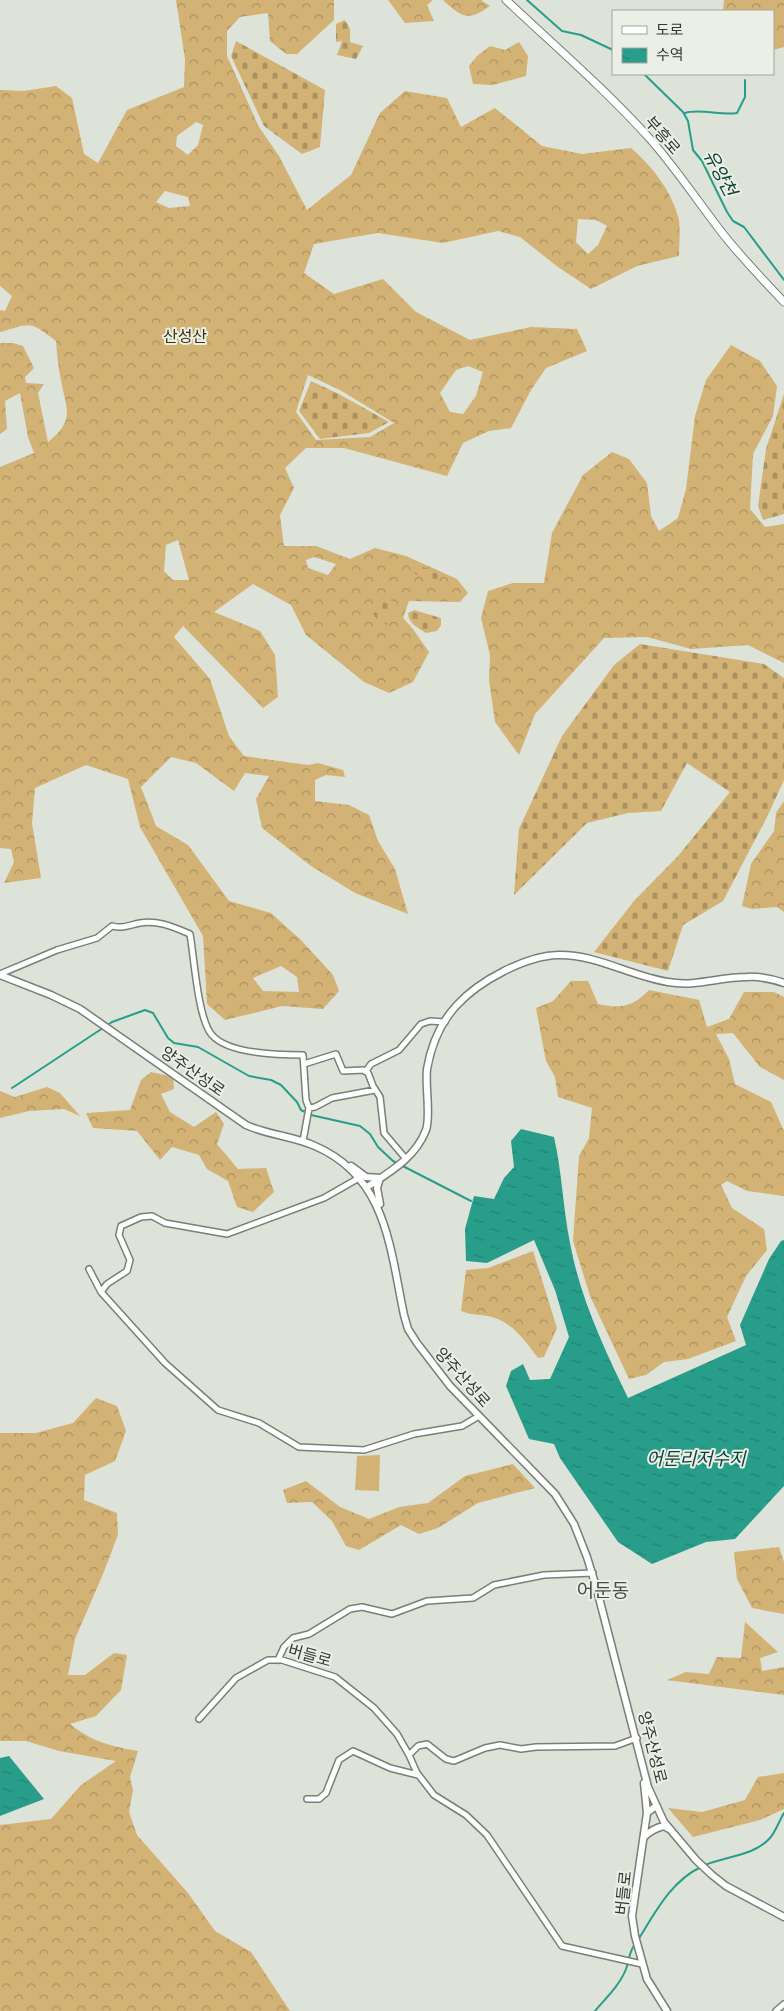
<svg xmlns="http://www.w3.org/2000/svg" width="784" height="2011" viewBox="0 0 784 2011" font-family="'Fira Sans','Noto Sans KR',sans-serif">
	<style>
		.forest { fill: url(#forest-crowns); fill-rule: evenodd }
		.cemetery { fill: url(#cemetery-stones) }
		.pitch { fill: #d3b275 }
		.water { fill: url(#water-ripples) }
		.lines { fill: none; stroke-linecap: round; stroke-linejoin: round }
		.stream { stroke: #289e8a; stroke-width: 2 }
		.minor-casing { stroke: #7a7f75; stroke-width: 8 }
		.tertiary-casing { stroke: #7a7f75; stroke-width: 9 }
		.secondary-casing { stroke: #7a7f75; stroke-width: 9 }
		.minor { stroke: #fff; stroke-width: 5 }
		.tertiary { stroke: #fff; stroke-width: 6 }
		.secondary { stroke: #fff; stroke-width: 7 }
		.labels { text-anchor: middle; stroke-width: 4; stroke-linejoin: round; paint-order: stroke }
		.street-label { font-size: 16px; fill: #363834; stroke: #eaf0e5 }
		.park-label { font-size: 16px; fill: #42310f; stroke: #eaf0e5 }
		.water-label { font-size: 18px; font-style: italic; fill: #0e4038; stroke: #eaf0e5 }
		.quarter-label { font-size: 19px; fill: #494e45; stroke: #eaf0e5 }
	</style>
	<defs>
		<pattern id="forest-crowns" width="20" height="18" patternUnits="userSpaceOnUse" patternTransform="scale(1.25)"><rect width="20" height="18" fill="#d3b275"/><path d="M2 6a3 3 0 1 1 6 0M12 15a3 3 0 1 1 6 0" fill="none" stroke="#ac9261"/></pattern>
		<pattern id="cemetery-stones" width="16" height="16" patternUnits="userSpaceOnUse" patternTransform="scale(1.25)"><rect width="16" height="16" fill="#d3b275"/><path d="M2 7V4a2 2 0 0 1 4 0v3zM10 15v-3a2 2 0 0 1 4 0v3z" fill="#ac9261"/></pattern>
		<pattern id="water-ripples" width="26" height="14" patternUnits="userSpaceOnUse" patternTransform="scale(1.25)"><rect width="26" height="14" fill="#289e8a"/><path d="M2 4q2-2 4 0t4 0M15 11q2-2 4 0t4 0" fill="none" stroke="#238272"/></pattern>
	</defs>
	<rect width="100%" height="100%" fill="#dde3d8"/>
	<path class="forest" d="M 176,0 L 334,0 L 334,20 L 297,54 L 286,54 L 270,41 L 268,13 L 240,17 L 227,31 L 227,56 L 259,127 L 279,156 L 307,210 L 351,175 L 380,113 L 405,91 L 447,98 L 461,127 L 495,108 L 542,146 L 582,154 L 631,148 C 652,166 670,189 678,216 C 681,228 679,243 679,256 L 637,266 L 591,289 L 558,267 L 520,237 L 498,231 L 443,243 L 378,233 L 314,244 L 304,273 L 334,294 L 383,279 L 416,312 L 470,340 L 531,327 L 577,329 L 587,351 L 546,368 L 531,390 L 511,428 L 489,431 L 463,443 L 447,476 L 344,448 L 306,448 L 285,468 L 294,488 L 280,515 L 284,546 L 316,546 L 350,559 L 375,548 L 406,556 L 457,579 L 468,593 L 460,602 L 409,601 L 403,618 L 413,629 L 429,652 L 413,682 L 389,693 L 364,682 L 306,635 L 291,605 L 253,584 L 214,612 L 260,631 L 275,655 L 278,697 L 263,708 L 183,626 L 174,637 L 210,679 L 229,736 L 244,756 L 308,765 L 318,763 L 343,770 L 345,777 L 326,775 L 315,780 L 315,801 L 349,805 L 369,815 L 378,841 L 395,869 L 408,914 L 355,893 L 311,866 L 262,828 L 256,799 L 269,776 L 245,773 L 234,791 L 196,763 L 171,757 L 141,787 L 156,826 L 188,845 L 229,901 L 271,913 L 301,940 L 333,975 L 339,991 L 323,1009 L 282,1006 L 225,1020 L 207,1004 L 203,936 L 140,827 L 128,779 L 86,765 L 35,788 L 32,823 L 41,878 L 4,883 L 14,862 L 11,849 L 0,848 L 0,467 L 34,453 L 28,437 L 20,393 L 5,401 L 7,429 L 0,434 L 0,343 L 13,343 L 23,346 L 34,368 L 25,377 L 26,383 L 44,384 L 38,393 L 48,442 C 76,420 66,409 61,380 C 58,367 57,354 56,341 C 29,320 31,323 0,332 L 0,310 L 5,311 L 12,296 L 0,286 L 0,90 L 24,91 L 56,86 L 72,98 L 84,154 L 98,163 L 127,110 L 184,87 L 185,59 ZM 196,122 L 203,125 L 198,145 L 188,155 L 176,146 L 177,136 ZM 165,191 L 188,197 L 190,206 L 169,208 L 156,202 ZM 578,219 L 596,220 L 607,226 L 598,245 L 588,254 L 576,242 ZM 468,366 L 483,372 L 476,396 L 463,414 L 450,412 L 440,393 L 456,370 ZM 308,375 L 340,390 L 394,423 L 370,437 L 316,440 L 296,412 ZM 178,540 L 189,580 L 173,580 L 164,571 L 166,545 ZM 314,557 L 336,564 L 328,575 L 308,568 L 306,560 ZM 281,966 L 297,977 L 299,992 L 263,991 L 253,978 Z
		M 388,0 L 433,0 L 427,5 L 434,21 L 405,23 Z
		M 443,0 L 481,0 L 490,6 C 468,22 461,17 443,0 Z
		M 724,0 L 784,0 L 784,47 L 773,50 L 773,11 L 723,11 Z
		M 519,42 L 528,56 L 526,76 L 493,85 L 473,84 L 469,66 L 477,56 L 490,46 L 505,50 Z
		M 731,345 L 760,361 L 777,386 L 773,416 L 753,454 L 750,509 L 765,527 L 784,524 L 784,663 L 748,645 L 691,649 L 647,637 L 604,638 L 535,714 L 519,755 L 495,722 L 489,680 L 490,655 L 481,618 L 488,591 L 513,583 L 544,583 L 552,533 L 583,475 L 612,452 L 629,459 L 647,483 L 651,516 L 659,531 L 678,518 L 686,489 L 695,416 L 706,380 Z
		M 784,801 L 784,912 L 777,907 L 752,909 L 742,906 L 751,864 L 774,831 L 776,813 Z
		M 571,981 L 588,981 L 598,1004 C 620,1009 633,1007 649,990 L 699,1000 L 707,1027 L 729,1019 L 744,992 L 774,992 L 784,997 L 784,1080 L 760,1067 L 733,1033 L 716,1034 L 729,1059 L 735,1084 L 771,1102 L 784,1131 L 784,1196 L 747,1191 L 727,1181 L 721,1185 L 732,1208 L 764,1229 L 767,1250 L 746,1276 L 727,1317 L 736,1341 L 688,1359 L 664,1362 L 646,1375 L 629,1379 L 590,1296 L 573,1241 L 579,1156 L 589,1138 L 592,1108 L 558,1097 L 555,1077 L 546,1061 L 536,1008 L 553,1001 Z
		M 151,1072 L 173,1077 L 174,1089 L 161,1094 L 170,1112 L 194,1127 L 216,1112 L 224,1124 L 217,1144 L 238,1169 L 266,1168 L 274,1192 L 253,1212 L 237,1207 L 228,1181 L 207,1169 L 199,1155 L 172,1147 L 160,1160 L 137,1131 L 93,1128 L 86,1113 L 130,1110 L 141,1080 Z
		M 47,1087 L 60,1093 L 80,1116 L 64,1109 L 29,1111 L 0,1118 L 0,1091 L 15,1097 Z
		M 533,1251 L 557,1328 L 544,1357 L 538,1358 C 525,1341 513,1323 492,1317 C 480,1314 474,1316 461,1311 L 466,1270 L 488,1268 Z
		M 96,1398 L 117,1406 L 126,1431 L 115,1461 L 85,1475 L 84,1500 L 117,1513 L 118,1535 L 103,1574 L 75,1639 L 68,1675 L 85,1675 L 114,1653 L 127,1655 L 121,1690 L 96,1716 L 70,1724 C 92,1742 111,1746 138,1751 L 130,1777 L 133,1790 L 129,1812 L 137,1835 L 188,1893 L 215,1931 L 251,1952 L 290,2011 L 0,2011 L 0,1825 L 51,1819 L 81,1785 L 116,1761 L 59,1751 L 26,1741 L 0,1741 L 0,1433 L 36,1433 L 73,1423 Z
		M 513,1464 L 535,1488 L 478,1503 L 438,1528 L 419,1534 L 401,1525 L 359,1550 L 346,1546 L 332,1521 L 312,1502 L 287,1503 L 283,1490 L 306,1481 L 340,1507 L 369,1519 L 399,1507 L 428,1503 L 465,1476 Z
		M 779,1547 L 784,1562 L 784,1614 L 752,1608 L 737,1579 L 734,1552 Z
		M 745,1622 L 778,1652 L 760,1658 L 762,1671 L 784,1667 L 784,1695 L 667,1680 L 686,1672 L 709,1674 L 717,1657 L 741,1658 Z
		M 784,1773 L 784,1809 L 760,1820 L 693,1837 L 668,1808 L 702,1812 L 745,1800 L 758,1777 Z"/>
	<path class="cemetery" d="M 345,20 L 350,29 L 350,42 L 363,46 L 356,59 L 337,55 L 342,41 L 336,42 L 336,24 Z
		M 236,41 L 325,90 L 320,147 L 302,154 L 264,126 L 231,56 Z
		M 311,381 L 339,394 L 389,422 L 369,433 L 320,439 L 299,411 Z
		M 784,394 L 784,514 L 763,520 L 758,506 L 766,449 Z
		M 414,563 L 435,572 L 439,576 L 437,580 L 417,575 L 410,570 Z
		M 382,597 L 393,602 L 387,625 L 375,617 L 371,608 L 375,601 Z
		M 414,610 L 441,618 L 441,625 L 437,631 L 426,633 C 418,628 408,623 408,613 Z
		M 640,644 L 764,664 L 784,678 L 784,780 L 767,817 L 723,901 L 683,925 L 668,971 L 594,952 L 634,901 L 679,855 L 730,792 L 687,763 L 661,811 L 628,813 L 587,823 L 514,895 L 519,829 L 562,736 L 614,665 Z"/>
	<path class="pitch" d="M 380,1455 L 379,1491 L 355,1490 L 357,1456 Z"/>
	<path class="water" d="M 521,1129 L 554,1137 C 562,1172 563,1208 570,1243 C 580,1298 604,1348 628,1398 L 746,1345 L 740,1325 L 769,1259 L 781,1241 L 784,1240 L 784,1486 L 735,1539 L 706,1542 L 652,1564 L 618,1542 L 560,1458 L 554,1444 L 529,1439 L 506,1386 L 511,1371 L 523,1364 L 530,1380 L 550,1379 L 569,1337 L 555,1290 L 534,1240 L 487,1263 L 466,1261 L 465,1229 L 474,1196 L 494,1199 L 504,1178 L 514,1167 L 511,1141 Z
		M 9,1756 L 44,1799 L 0,1816 L 0,1758 Z"/>
	<g class="lines">
		<path class="stream" d="M 527,0 L 562,31 L 581,35 L 613,50
			M 644,74 L 683,112 L 688,121 L 693,150 L 702,161 L 727,212 L 733,221 L 744,227 L 784,280
			M 685,113 C 701,108 720,116 737,113 L 745,97 L 745,80
			M 12,1088 L 112,1022 L 145,1010 L 153,1013 L 168,1038 L 174,1043 L 198,1047 L 249,1076 L 271,1080 L 281,1085 L 297,1102 L 301,1110 L 311,1115 L 360,1126 L 370,1134 L 378,1147 L 393,1161 L 471,1201
			M 705,1865 C 727,1856 754,1856 770,1838 C 776,1831 779,1821 784,1813
			M 638,1940 C 655,1913 671,1881 701,1867
			M 595,2011 C 605,1999 620,1985 626,1969 C 630,1959 628,1954 635,1944"/>
		<g class="minor-casing">
			<path id="minor" d="M 0,974 L 57,950 L 97,938 L 112,926 C 123,929 129,925 140,923 C 159,920 173,927 190,934 C 194,957 198,1020 212,1035 C 228,1054 280,1055 303,1055 L 306,1100 L 309,1108 L 303,1141
				M 304,1064 L 336,1054 L 343,1071 L 363,1070 L 368,1073 L 373,1086 L 380,1097 L 384,1133 L 406,1159
				M 366,1071 L 371,1064 L 399,1050 L 421,1024 L 430,1021 L 445,1022
				M 309,1108 L 315,1107 L 332,1098 L 375,1090
				M 359,1178 L 324,1198 L 227,1234 L 165,1223 L 152,1216 L 141,1217 L 121,1226 L 119,1235 L 130,1260 L 127,1271 L 107,1284 L 101,1292 L 165,1363 L 218,1410 L 259,1423 L 299,1447 L 364,1450 L 414,1434 L 462,1426 L 479,1416
				M 89,1269 L 101,1292
				M 278,1660 L 284,1647 L 293,1638 L 309,1634 L 350,1609 L 362,1607 L 392,1614 L 427,1601 L 473,1598 L 494,1585 L 544,1575 L 593,1573
				M 199,1719 L 236,1678 L 268,1660 L 282,1660 L 335,1677 L 374,1708 L 397,1734 L 409,1755 L 417,1773 L 434,1795 L 466,1815 L 487,1835 L 562,1946 L 642,1964
				M 409,1755 L 418,1746 L 427,1744 L 446,1759 L 454,1761 L 485,1748 L 500,1745 L 521,1749 L 536,1747 L 615,1746 L 637,1738
				M 307,1799 L 319,1799 L 326,1793 L 339,1760 L 353,1751 L 390,1768 L 418,1775
				M 776,2011 L 784,2004"/>
		</g>
		<g class="tertiary-casing">
			<path id="tertiary" d="M 0,975 L 51,995 L 80,1009 L 246,1125 C 268,1135 293,1136 315,1146 C 387,1177 390,1249 404,1315 L 408,1329 L 417,1343 L 450,1386 L 555,1494 L 574,1524 L 587,1557 L 597,1590 L 648,1787 L 664,1822 L 696,1860 L 712,1875 L 726,1886 L 784,1917
				M 351,1166 L 366,1177 L 380,1178 L 377,1188 L 380,1204
				M 367,1187 C 390,1172 416,1157 426,1130 C 431,1116 425,1086 427,1069 C 431,1046 441,1022 457,1005 C 479,981 525,956 558,955 C 596,954 630,976 668,982 C 696,987 719,977 747,977 C 759,976 772,979 784,983
				M 644,1783 L 647,1813
				M 656,1806 L 647,1813 L 632,1916 L 635,1936 L 647,1979 L 667,2011
				M 644,1837 C 650,1831 655,1828 664,1826 L 669,1829"/>
		</g>
		<g class="secondary-casing">
			<path id="secondary" d="M 506,0 C 555,46 606,90 651,140 C 677,170 699,203 723,234 C 742,258 763,280 784,302"/>
		</g>
		<use href="#minor" class="minor"/>
		<use href="#tertiary" class="tertiary"/>
		<use href="#secondary" class="secondary"/>
	</g>
	<g class="labels">
		<g class="street-label">
			<text transform="translate(663 135) rotate(49)" y="6">부흥로</text>
			<text transform="translate(193 1071) rotate(35)" y="6">양주산성로</text>
			<text transform="translate(463 1377) rotate(48)" y="6">양주산성로</text>
			<text transform="translate(310 1655) rotate(16)" y="6">버들로</text>
			<text transform="translate(653 1747) rotate(76)" y="6">양주산성로</text>
			<text transform="translate(623 1893) rotate(-84)" y="6">버들로</text>
		</g>
		<g class="park-label">
			<text x="185" y="342">산성산</text>
		</g>
		<g class="water-label">
			<text transform="translate(720 173) rotate(62)" y="6">유양천</text>
			<text x="696" y="1465">어둔리저수지</text>
		</g>
		<g class="quarter-label">
			<text x="603" y="1597">어둔동</text>
		</g>
	</g>
	<rect x="612" y="10" width="162" height="65" fill="#eaf0e5" stroke="#a2a69e"/>
	<rect x="622" y="26" width="25" height="8" fill="#ffffff" stroke="#a2a69e"/>
	<text x="656" y="35" font-size="15" fill="#363834">도로</text>
	<rect x="622" y="48" width="25" height="15" fill="url(#water-ripples)" stroke="#a2a69e"/>
	<text x="656" y="60" font-size="15" fill="#363834">수역</text>
</svg>
